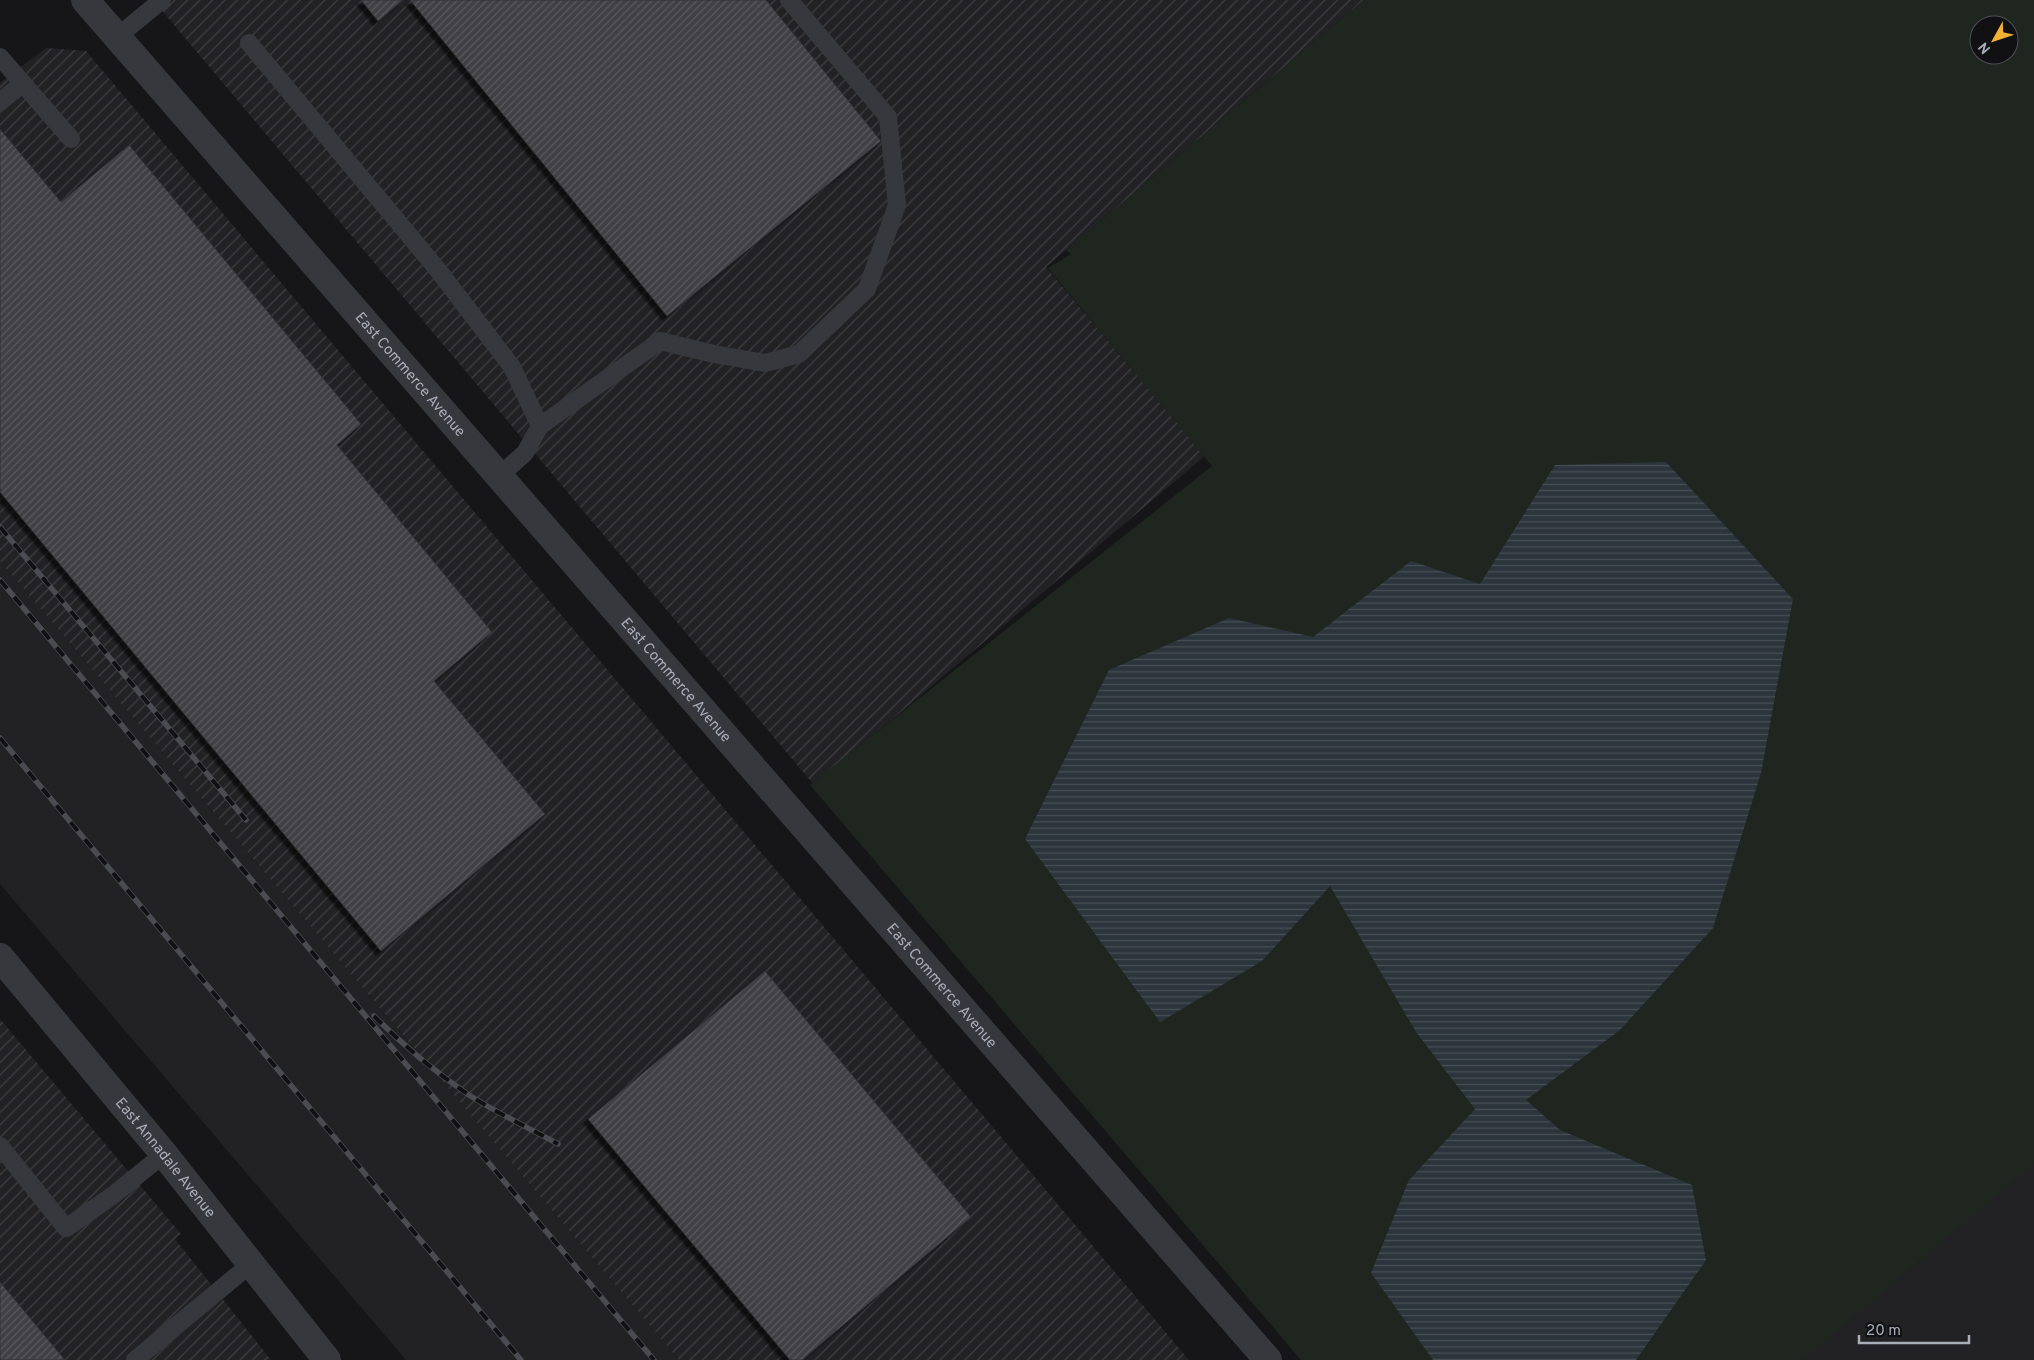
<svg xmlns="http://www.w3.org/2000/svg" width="2034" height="1360" viewBox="0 0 2034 1360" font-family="Overpass,sans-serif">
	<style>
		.built { fill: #222225 }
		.industrial { fill: url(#industrial-furrows) }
		.grass { fill: #1e261f; fill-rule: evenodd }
		.water { fill: url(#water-rules) }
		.building { fill: url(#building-hatch); stroke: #303034; filter: url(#shadow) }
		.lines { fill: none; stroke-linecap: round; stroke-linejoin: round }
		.service { stroke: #37383d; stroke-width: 18 }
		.minor { stroke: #37383d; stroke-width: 28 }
		.rail-casing { stroke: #4a4c52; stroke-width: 5.5 }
		.rail { stroke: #111113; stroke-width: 4; stroke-dasharray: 11; stroke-linecap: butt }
		.labels { text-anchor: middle; stroke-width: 4.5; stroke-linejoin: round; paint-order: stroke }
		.street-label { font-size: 15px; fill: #a8adb8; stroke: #111113 }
	</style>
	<defs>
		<pattern id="industrial-furrows" width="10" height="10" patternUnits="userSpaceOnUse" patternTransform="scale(1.25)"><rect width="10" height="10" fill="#222225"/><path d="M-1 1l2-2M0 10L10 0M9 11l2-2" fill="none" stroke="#3f3f43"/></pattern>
		<pattern id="water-rules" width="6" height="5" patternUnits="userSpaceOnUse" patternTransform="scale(1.25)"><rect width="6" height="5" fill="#2c353c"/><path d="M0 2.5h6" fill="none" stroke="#485056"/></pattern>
		<pattern id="building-hatch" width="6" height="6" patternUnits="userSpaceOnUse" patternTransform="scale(1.25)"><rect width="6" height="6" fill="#404145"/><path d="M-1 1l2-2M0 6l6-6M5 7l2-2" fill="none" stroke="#595a5e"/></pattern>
		<filter id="shadow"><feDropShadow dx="-4.5" dy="4.5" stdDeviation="1" flood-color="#0009"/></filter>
	</defs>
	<rect width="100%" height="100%" fill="#161618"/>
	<path class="built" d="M 0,561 L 679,1360 L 406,1360 L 0,884 Z
		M 2034,1163 L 2034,1360 L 1799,1360 Z"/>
	<path class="industrial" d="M 153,0 L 1364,0 L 1046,267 L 1205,456 L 814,785 Z
		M 46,48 L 86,51 L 1189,1360 L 679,1360 L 0,561 L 0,83 Z
		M 0,1019 L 181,1234 L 175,1239 L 271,1360 L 0,1360 Z"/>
	<path class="grass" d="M 1364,0 L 2034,0 L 2034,1164 L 1803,1360 L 1301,1360 L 810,785 L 1212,466 L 1048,268 L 1071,254 L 1066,250 ZM 1979,25 L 2009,25 L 2009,55 L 1979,55 Z"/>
	<path class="water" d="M 1666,462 L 1793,599 L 1761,773 L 1713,928 L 1620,1030 L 1526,1100 L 1560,1130 L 1692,1185 L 1706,1260 L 1636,1360 L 1433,1360 L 1371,1273 L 1409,1180 L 1475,1109 L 1416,1032 L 1330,886 L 1262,961 L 1160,1022 L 1025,839 L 1109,670 L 1229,618 L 1313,637 L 1411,561 L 1480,584 L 1555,465 Z"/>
	<path class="building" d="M 361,0 L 403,0 L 378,21 Z
		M 410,0 L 766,0 L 881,141 L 667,316 Z
		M 0,129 L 61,202 L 129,145 L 361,424 L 337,445 L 492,632 L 434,681 L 545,814 L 381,951 L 0,492 Z
		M 765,971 L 971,1217 L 802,1360 L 790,1360 L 588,1119 Z
		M 0,1282 L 65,1360 L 0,1360 Z"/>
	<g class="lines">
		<path class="service" d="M 117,37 L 162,0
			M 249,43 L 438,270 L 512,367 L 540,426 L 525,453 L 499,476
			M 0,57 L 71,139
			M 0,102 L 23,83
			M 540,426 L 660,341 L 714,354 L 765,363 L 799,354 L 867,289 L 897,205 L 888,117 L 789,0
			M 0,1146 L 66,1228 L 112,1196 L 164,1154
			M 135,1360 L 252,1263"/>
		<g class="minor">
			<path id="s1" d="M 85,0 L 1268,1360"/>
			<path id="s2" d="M 0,957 L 164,1154 L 327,1360"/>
		</g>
		<g class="rail-casing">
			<path id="rail" d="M 0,527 L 246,820
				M 0,580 L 654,1360
				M 0,738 L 521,1360
				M 374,1016 C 403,1045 435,1072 469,1095 C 497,1113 529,1128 558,1144"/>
		</g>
		<use href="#rail" class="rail"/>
	</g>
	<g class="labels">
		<g class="street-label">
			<text dy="5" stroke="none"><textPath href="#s1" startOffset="496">East Commerce Avenue</textPath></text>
			<text dy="5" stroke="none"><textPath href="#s1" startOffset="901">East Commerce Avenue</textPath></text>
			<text dy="5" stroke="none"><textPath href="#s1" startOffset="1306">East Commerce Avenue</textPath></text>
			<text dy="5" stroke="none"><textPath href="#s2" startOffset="260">East Annadale Avenue</textPath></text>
		</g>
	</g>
	<g transform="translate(1994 40) rotate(230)"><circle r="24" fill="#111113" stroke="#4d4f55"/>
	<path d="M0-4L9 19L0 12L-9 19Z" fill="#f2b134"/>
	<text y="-8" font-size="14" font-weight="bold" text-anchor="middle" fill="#a8adb8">N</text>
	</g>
	<path d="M1859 1335v8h110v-8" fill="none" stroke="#a8adb8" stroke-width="2.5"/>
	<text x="1866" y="1335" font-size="15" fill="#a8adb8" stroke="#111113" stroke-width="4" paint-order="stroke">20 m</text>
</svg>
